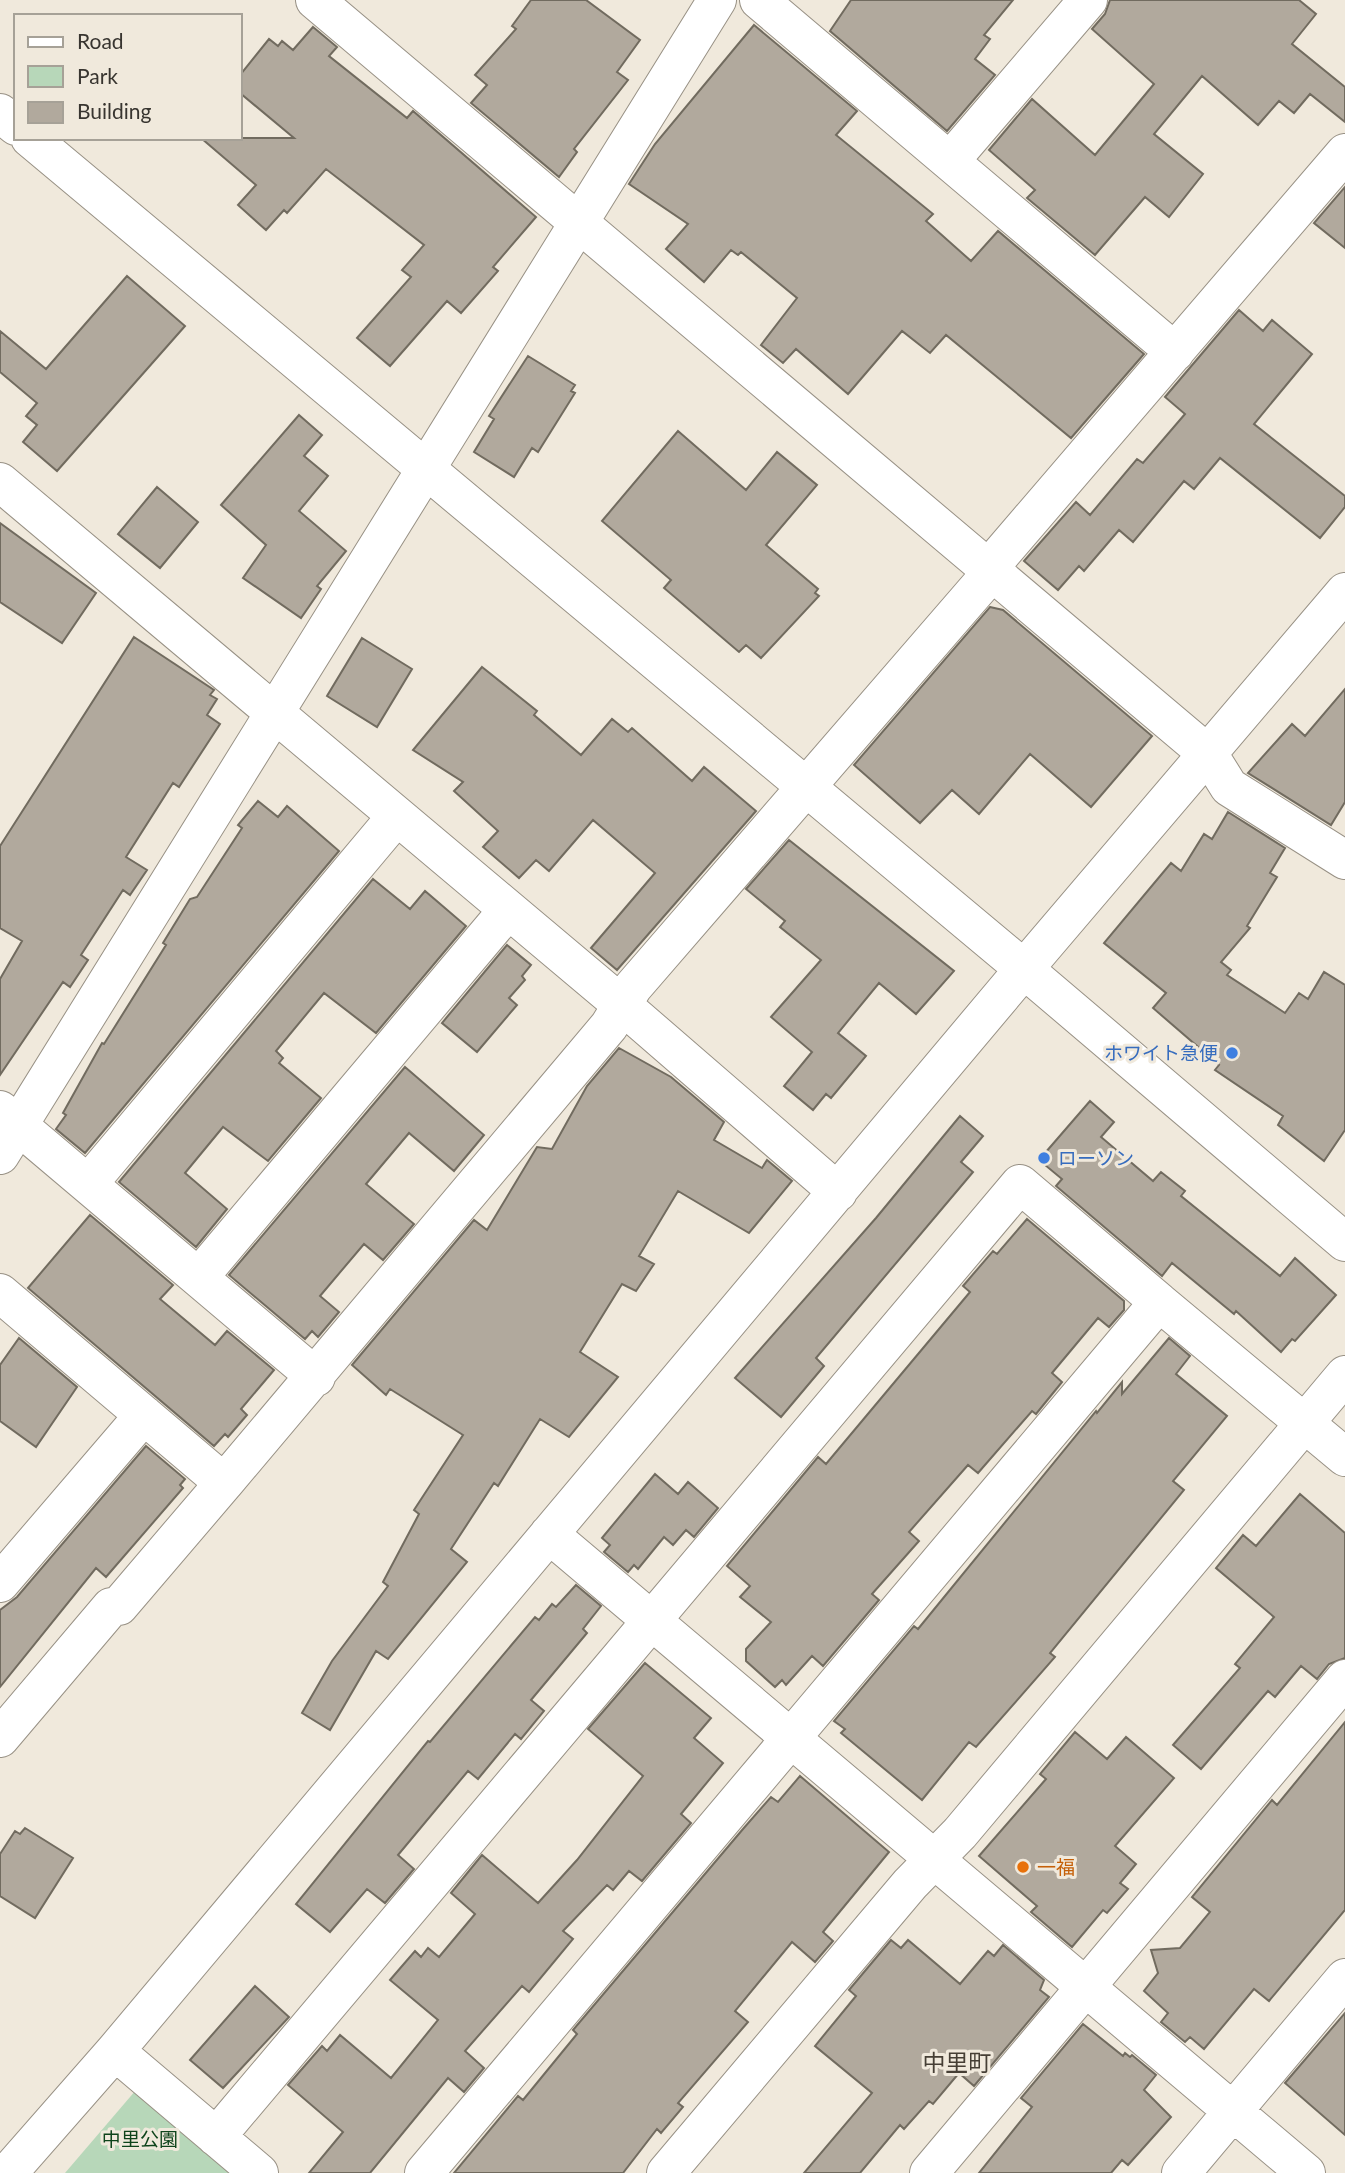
<svg xmlns="http://www.w3.org/2000/svg" width="1345" height="2173" viewBox="0 0 1345 2173" font-family="Lato,'Noto Sans JP',sans-serif">
	<style>
		.green { fill: #b7d7b9 }
		.building { fill: #b1a99d; stroke: #716b5f; stroke-width: 2 }
		.lines { fill: none; stroke-linecap: round; stroke-linejoin: round }
		.minor-casing { stroke: #989185; stroke-width: 40 }
		.minor { stroke: #fff; stroke-width: 38 }
		.shop-dot { fill: #3f7fe0; stroke: #f0e9dc; stroke-width: 2.5 }
		.food-dot { fill: #e8710a; stroke: #f0e9dc; stroke-width: 2.5 }
		.labels { text-anchor: middle; stroke-width: 6; stroke-linejoin: round; paint-order: stroke }
		.shop-label { font-size: 19px; fill: #366cbe; stroke: #f0e9dc; text-anchor: end }
		.food-label { font-size: 19px; fill: #c56008; stroke: #f0e9dc; text-anchor: start }
		.park-label { font-size: 19px; fill: #0e441b; stroke: #f0e9dc }
		.quarter-label { font-size: 23px; fill: #463f35; stroke: #f0e9dc }
	</style>
	<rect width="100%" height="100%" fill="#f0e9dc"/>
	<path class="green" d="M 136,2090 L 234,2173 L 65,2173 Z"/>
	<path class="building" d="M 531,0 L 586,0 L 640,40 L 617,72 L 628,80 L 574,149 L 577,152 L 559,177 L 471,103 L 487,85 L 475,75 L 516,29 L 512,26 Z
		M 851,0 L 1013,0 L 984,35 L 990,39 L 975,59 L 995,75 L 947,131 L 830,31 Z
		M 1110,0 L 1299,0 L 1316,14 L 1292,44 L 1345,87 L 1345,122 L 1310,94 L 1294,113 L 1279,101 L 1258,125 L 1202,76 L 1154,134 L 1203,174 L 1169,217 L 1145,197 L 1095,255 L 1027,198 L 1035,190 L 989,150 L 1032,99 L 1095,155 L 1154,84 L 1092,29 L 1105,14 Z
		M 754,25 L 857,111 L 836,135 L 933,214 L 926,221 L 971,261 L 998,231 L 1144,354 L 1071,438 L 946,335 L 930,353 L 902,331 L 848,394 L 796,349 L 783,363 L 761,345 L 797,298 L 741,252 L 738,255 L 731,250 L 704,282 L 666,249 L 688,224 L 629,184 L 655,144 Z
		M 313,27 L 337,47 L 329,56 L 407,118 L 413,111 L 536,217 L 493,267 L 498,271 L 461,313 L 447,301 L 390,366 L 357,338 L 411,277 L 402,270 L 424,245 L 326,169 L 287,213 L 284,210 L 266,230 L 238,205 L 256,185 L 201,138 L 294,138 L 240,93 L 240,75 L 269,39 L 278,46 L 282,41 L 293,50 Z
		M 1345,187 L 1345,248 L 1314,223 Z
		M 127,276 L 185,326 L 57,471 L 23,442 L 37,425 L 26,416 L 37,403 L 0,372 L 0,331 L 46,369 Z
		M 1239,310 L 1263,331 L 1272,320 L 1312,354 L 1254,424 L 1345,496 L 1345,507 L 1320,538 L 1220,458 L 1194,489 L 1184,481 L 1133,542 L 1119,530 L 1084,571 L 1079,566 L 1058,590 L 1024,561 L 1076,502 L 1090,515 L 1137,459 L 1143,463 L 1185,414 L 1165,397 Z
		M 528,356 L 575,385 L 571,391 L 575,393 L 538,452 L 532,448 L 514,477 L 474,452 L 494,419 L 489,416 Z
		M 299,415 L 322,435 L 304,456 L 328,476 L 299,511 L 346,551 L 317,586 L 321,589 L 301,618 L 243,578 L 266,545 L 221,505 Z
		M 678,431 L 746,490 L 777,452 L 817,485 L 766,545 L 818,589 L 815,593 L 819,596 L 761,658 L 746,645 L 739,652 L 664,588 L 671,580 L 602,521 Z
		M 157,487 L 198,522 L 160,568 L 118,534 Z
		M 0,523 L 96,593 L 62,643 L 0,602 Z
		M 990,607 L 1003,610 L 1152,736 L 1091,807 L 1030,754 L 979,814 L 952,790 L 920,823 L 854,765 Z
		M 134,637 L 214,690 L 210,695 L 217,699 L 207,715 L 220,724 L 179,787 L 173,783 L 126,857 L 147,870 L 130,895 L 123,890 L 81,955 L 88,960 L 70,987 L 63,982 L 0,1075 L 0,979 L 22,941 L 0,928 L 0,846 Z
		M 362,638 L 412,669 L 377,727 L 327,696 Z
		M 482,667 L 537,711 L 534,715 L 581,755 L 612,719 L 628,732 L 632,728 L 692,781 L 704,767 L 756,811 L 617,970 L 591,948 L 655,873 L 593,820 L 549,871 L 536,860 L 519,878 L 483,847 L 498,831 L 454,791 L 463,782 L 413,750 Z
		M 1345,689 L 1345,802 L 1331,825 L 1248,773 L 1292,724 L 1305,736 Z
		M 258,801 L 278,817 L 287,806 L 339,851 L 85,1153 L 56,1129 L 66,1115 L 63,1113 L 102,1043 L 104,1044 L 166,945 L 163,943 L 190,899 L 197,897 L 242,828 L 238,825 Z
		M 1228,812 L 1285,848 L 1270,873 L 1277,877 L 1247,926 L 1250,928 L 1221,962 L 1231,970 L 1227,975 L 1285,1013 L 1299,993 L 1308,999 L 1324,972 L 1345,985 L 1345,1130 L 1324,1161 L 1278,1125 L 1283,1116 L 1215,1070 L 1219,1065 L 1153,1008 L 1166,993 L 1104,943 L 1171,863 L 1181,871 L 1204,834 L 1212,839 Z
		M 789,840 L 954,971 L 916,1014 L 879,983 L 838,1033 L 866,1056 L 831,1098 L 826,1094 L 813,1110 L 784,1086 L 812,1052 L 771,1017 L 821,960 L 780,927 L 785,921 L 746,889 Z
		M 373,879 L 410,909 L 425,891 L 466,926 L 376,1033 L 324,993 L 276,1051 L 283,1058 L 279,1063 L 321,1098 L 268,1161 L 223,1127 L 185,1173 L 227,1209 L 196,1247 L 119,1182 Z
		M 507,945 L 531,965 L 522,976 L 525,980 L 509,998 L 517,1005 L 477,1052 L 442,1023 Z
		M 619,1048 L 671,1077 L 724,1122 L 714,1140 L 762,1168 L 767,1160 L 792,1181 L 749,1233 L 678,1191 L 639,1256 L 654,1264 L 636,1291 L 622,1284 L 580,1352 L 618,1377 L 569,1437 L 540,1419 L 498,1486 L 494,1483 L 451,1549 L 467,1562 L 388,1659 L 376,1651 L 330,1730 L 302,1713 L 332,1661 L 388,1586 L 383,1582 L 419,1514 L 414,1510 L 463,1435 L 390,1389 L 386,1395 L 352,1365 L 474,1220 L 487,1230 L 537,1147 L 552,1149 L 587,1086 Z
		M 405,1067 L 484,1135 L 454,1171 L 409,1133 L 366,1184 L 414,1224 L 383,1260 L 364,1244 L 320,1296 L 339,1312 L 318,1337 L 312,1331 L 305,1339 L 229,1275 Z
		M 1090,1101 L 1114,1122 L 1101,1137 L 1153,1181 L 1161,1172 L 1185,1191 L 1181,1196 L 1280,1276 L 1295,1258 L 1336,1295 L 1295,1341 L 1292,1339 L 1281,1352 L 1236,1311 L 1234,1314 L 1172,1263 L 1162,1276 L 1056,1186 L 1062,1179 L 1039,1160 Z
		M 960,1116 L 983,1136 L 961,1162 L 973,1172 L 816,1358 L 824,1366 L 781,1417 L 735,1378 L 876,1218 Z
		M 90,1215 L 173,1285 L 160,1299 L 215,1345 L 227,1331 L 274,1370 L 241,1409 L 247,1415 L 228,1437 L 225,1434 L 214,1446 L 28,1288 Z
		M 1027,1219 L 1124,1301 L 1124,1310 L 1109,1327 L 1098,1318 L 1052,1373 L 1062,1382 L 1036,1414 L 1032,1411 L 978,1473 L 968,1465 L 909,1532 L 919,1541 L 872,1594 L 879,1600 L 823,1666 L 812,1656 L 786,1685 L 782,1680 L 775,1687 L 746,1661 L 746,1649 L 771,1622 L 740,1597 L 750,1586 L 727,1566 L 818,1457 L 826,1464 L 970,1292 L 963,1286 L 993,1251 L 997,1254 Z
		M 19,1338 L 77,1387 L 36,1447 L 0,1421 L 0,1365 Z
		M 1169,1338 L 1190,1356 L 1176,1374 L 1227,1416 L 1173,1481 L 1184,1490 L 1050,1653 L 1055,1657 L 976,1747 L 969,1742 L 922,1800 L 841,1733 L 845,1729 L 834,1721 L 914,1626 L 918,1629 L 1096,1411 L 1097,1413 L 1122,1382 L 1122,1394 Z
		M 146,1446 L 185,1479 L 180,1485 L 183,1488 L 106,1577 L 96,1568 L 0,1687 L 0,1610 L 17,1597 Z
		M 655,1474 L 678,1494 L 688,1482 L 718,1508 L 694,1537 L 686,1530 L 673,1545 L 664,1537 L 638,1569 L 634,1565 L 628,1572 L 604,1552 L 610,1545 L 602,1538 Z
		M 1300,1494 L 1345,1533 L 1345,1658 L 1329,1664 L 1317,1679 L 1301,1666 L 1275,1697 L 1268,1691 L 1201,1769 L 1173,1745 L 1240,1668 L 1235,1664 L 1274,1617 L 1216,1568 L 1243,1535 L 1256,1546 Z
		M 576,1585 L 601,1606 L 583,1629 L 587,1633 L 531,1700 L 544,1711 L 521,1739 L 515,1734 L 478,1779 L 468,1771 L 398,1855 L 414,1869 L 385,1903 L 367,1889 L 330,1932 L 296,1904 L 428,1741 L 430,1742 L 535,1617 L 539,1620 L 552,1604 L 556,1607 Z
		M 645,1663 L 711,1718 L 694,1738 L 723,1763 L 681,1814 L 691,1823 L 642,1881 L 629,1871 L 613,1890 L 607,1885 L 563,1931 L 573,1939 L 529,1992 L 522,1986 L 465,2051 L 484,2068 L 464,2092 L 448,2078 L 370,2173 L 309,2173 L 343,2132 L 288,2085 L 322,2046 L 327,2051 L 340,2035 L 391,2078 L 438,2020 L 390,1980 L 415,1951 L 421,1957 L 428,1948 L 439,1957 L 475,1914 L 451,1893 L 482,1855 L 538,1903 L 577,1860 L 643,1776 L 588,1729 Z
		M 1345,1722 L 1345,1910 L 1269,2001 L 1254,1989 L 1204,2049 L 1190,2037 L 1185,2042 L 1161,2022 L 1168,2013 L 1144,1991 L 1158,1973 L 1151,1950 L 1180,1948 L 1210,1912 L 1192,1897 L 1272,1800 L 1277,1805 Z
		M 1075,1732 L 1107,1759 L 1126,1737 L 1174,1778 L 1115,1846 L 1136,1864 L 1120,1883 L 1128,1889 L 1107,1913 L 1103,1910 L 1072,1947 L 1031,1912 L 1037,1906 L 979,1856 L 1046,1779 L 1040,1774 Z
		M 800,1776 L 889,1852 L 823,1932 L 833,1941 L 815,1962 L 792,1942 L 735,2011 L 748,2022 L 678,2103 L 683,2107 L 661,2133 L 657,2129 L 623,2173 L 454,2173 L 518,2096 L 523,2100 L 577,2034 L 573,2030 L 743,1829 L 771,1797 L 778,1802 Z
		M 25,1828 L 73,1858 L 35,1918 L 0,1896 L 0,1854 L 15,1831 L 20,1834 Z
		M 891,1940 L 901,1948 L 908,1940 L 960,1984 L 988,1951 L 994,1956 L 1003,1945 L 1044,1980 L 1040,1990 L 1049,1997 L 974,2086 L 959,2073 L 933,2104 L 929,2101 L 904,2129 L 900,2125 L 860,2173 L 804,2173 L 872,2093 L 815,2046 L 856,1996 L 849,1990 Z
		M 255,1986 L 289,2017 L 223,2088 L 190,2060 Z
		M 1345,2013 L 1345,2135 L 1285,2083 Z
		M 1083,2024 L 1123,2056 L 1125,2053 L 1130,2057 L 1132,2055 L 1156,2075 L 1144,2090 L 1171,2117 L 1128,2165 L 1122,2160 L 1111,2173 L 979,2173 L 1032,2107 L 1021,2098 Z"/>
	<g class="lines">
		<g class="minor-casing">
			<path id="minor" d="M 315,0 L 1209,755 L 1229,787 L 1345,860
				M 759,0 L 1175,352
				M 0,113 L 16,126
				M 30,138 L 1024,969 L 1345,1242
				M 950,161 L 1088,0
				M 0,482 L 622,1005 L 838,1192
				M 988,569 L 1345,153
				M 0,1110 L 316,1377
				M 0,1155 L 717,0
				M 88,1184 L 396,817
				M 199,1277 L 508,910
				M 0,1293 L 224,1483 L 609,1026 L 633,987 L 992,572
				M 549,1534 L 1306,2173
				M 0,1583 L 144,1415
				M 0,1738 L 111,1607 L 119,1606 L 224,1483
				M 115,2051 L 259,2173
				M 216,2137 L 1020,1184 L 1159,1302
				M 8,2173 L 115,2051 L 1024,969 L 1345,592
				M 424,2173 L 1159,1302 L 1345,1457
				M 666,2173 L 910,1884 L 960,1833 L 1345,1375
				M 929,2173 L 1345,1679
				M 1181,2173 L 1345,1978"/>
		</g>
		<use href="#minor" class="minor"/>
	</g>
	<g class="shop-dot">
		<circle cx="1232" cy="1053" r="7"/>
		<circle cx="1044" cy="1158" r="7"/>
	</g>
	<circle class="food-dot" cx="1023" cy="1867" r="7"/>
	<g class="labels">
		<g class="shop-label">
			<text x="1218" y="1060">ホワイト急便</text>
			<text x="1058" y="1165" text-anchor="start">ローソン</text>
		</g>
		<g class="food-label">
			<text x="1037" y="1874">一福</text>
		</g>
		<g class="park-label">
			<text x="140" y="2146">中里公園</text>
		</g>
		<g class="quarter-label">
			<text x="957" y="2071">中里町</text>
		</g>
	</g>
	<rect x="14" y="14" width="228" height="126" fill="#f0e9dc" stroke="#a6a197" stroke-width="2"/>
	<rect x="28" y="37" width="35" height="10" fill="#ffffff" stroke="#a6a197" stroke-width="2"/>
	<text x="77" y="49" font-size="21" fill="#383530">Road</text>
	<rect x="28" y="66" width="35" height="21" fill="#b7d7b9" stroke="#a6a197" stroke-width="2"/>
	<text x="77" y="84" font-size="21" fill="#383530">Park</text>
	<rect x="28" y="102" width="35" height="21" fill="#b1a99d" stroke="#a6a197" stroke-width="2"/>
	<text x="77" y="119" font-size="21" fill="#383530">Building</text>
</svg>
